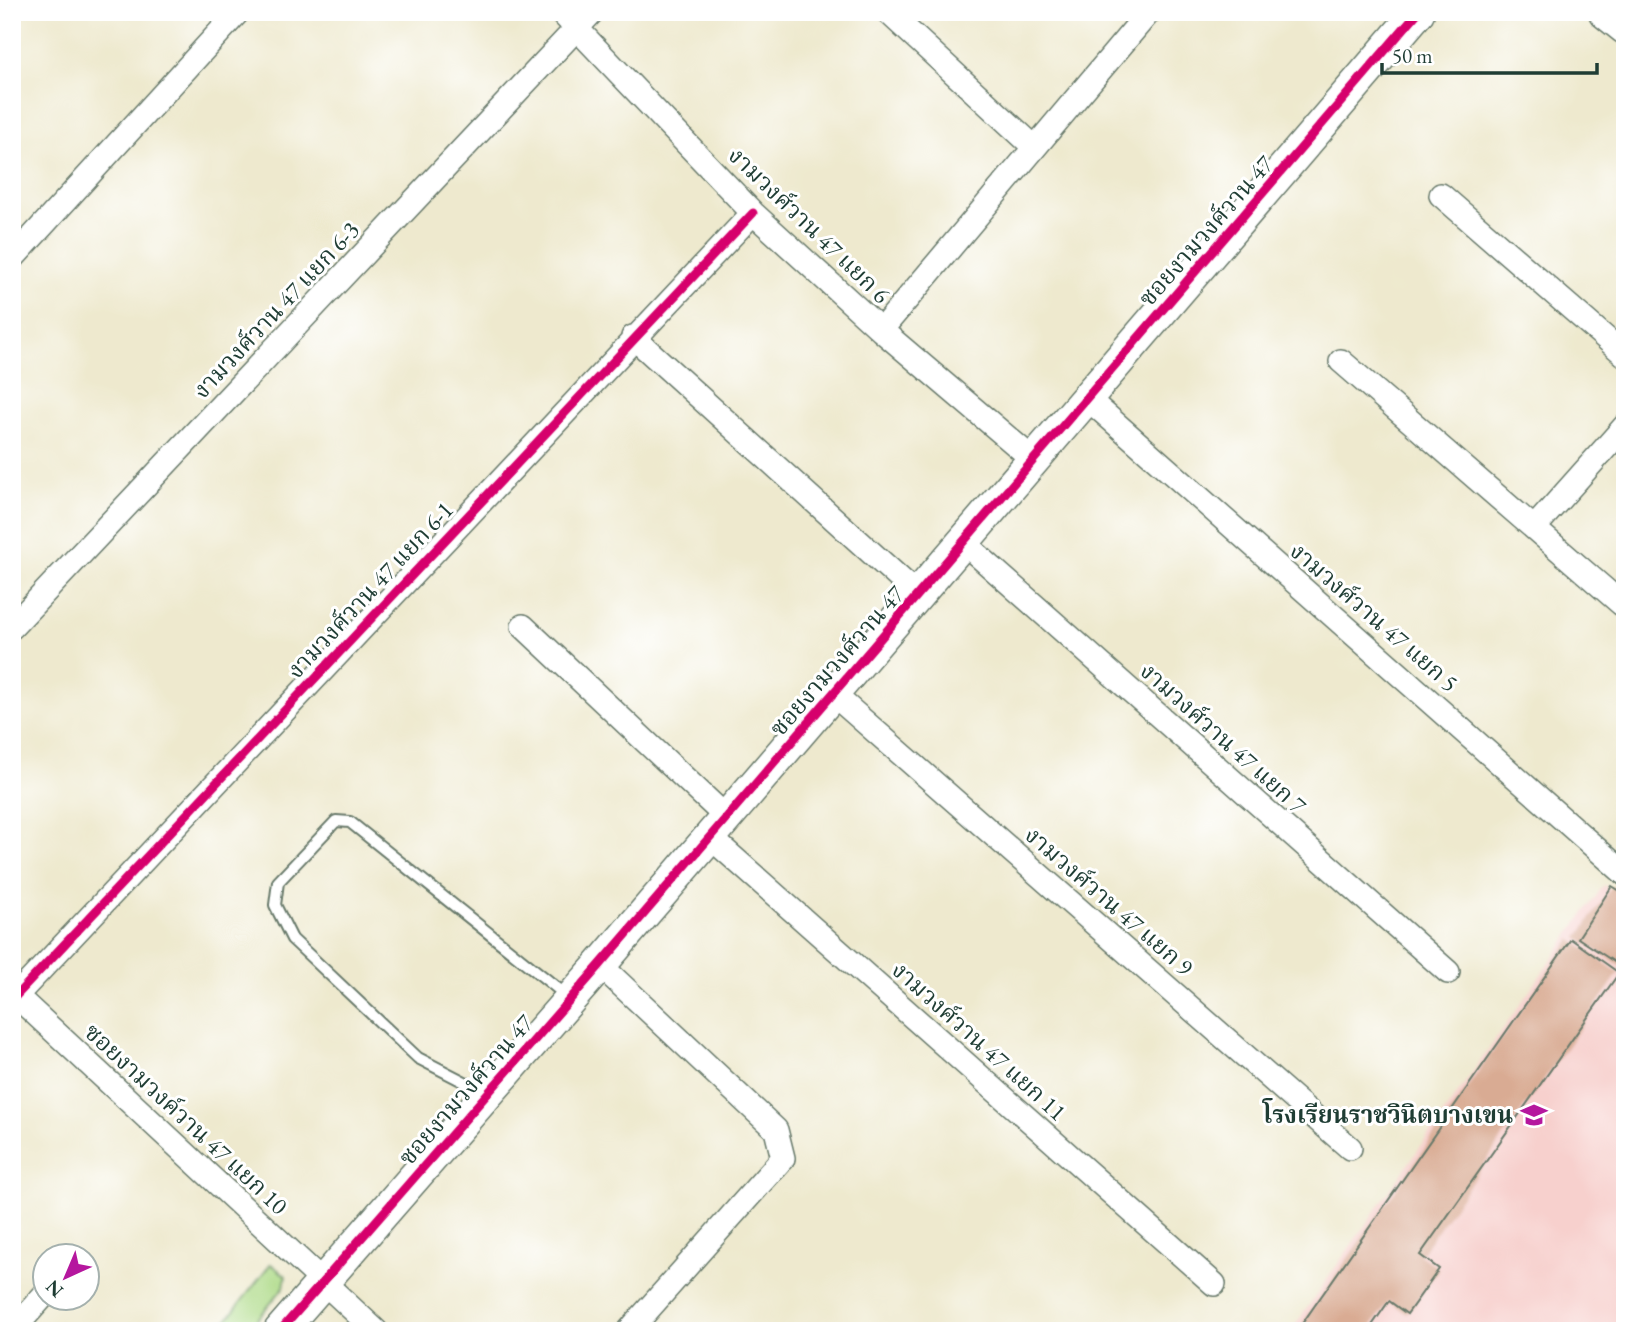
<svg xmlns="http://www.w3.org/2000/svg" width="1637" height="1343" viewBox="0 0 1637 1343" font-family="'EB Garamond','Noto Serif Thai',serif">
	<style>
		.built { fill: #f7d0cd }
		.green { fill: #adda87; stroke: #668c5e; stroke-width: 2 }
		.building { fill: #d9ab93 }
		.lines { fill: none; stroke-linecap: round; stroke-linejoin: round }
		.lane-casing { stroke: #67796a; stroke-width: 14 }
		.street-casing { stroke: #67796a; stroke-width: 26 }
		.secondary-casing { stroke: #67796a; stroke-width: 35 }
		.lane { stroke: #fff; stroke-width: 10 }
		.street { stroke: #fff; stroke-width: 23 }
		.secondary { stroke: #fff; stroke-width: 32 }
		.cycleway-casing { stroke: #fff; stroke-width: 13 }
		.cycleway { stroke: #d6006c; stroke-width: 9 }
		.labels { text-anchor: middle; stroke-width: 6; stroke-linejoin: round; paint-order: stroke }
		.street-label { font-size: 24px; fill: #1f3d34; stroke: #fff }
		.poi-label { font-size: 24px; font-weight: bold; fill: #1f3d34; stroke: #fff; text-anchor: end }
	</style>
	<rect width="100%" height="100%" fill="#fff"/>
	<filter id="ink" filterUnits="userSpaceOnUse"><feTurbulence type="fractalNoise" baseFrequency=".0143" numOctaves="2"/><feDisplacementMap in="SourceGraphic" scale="14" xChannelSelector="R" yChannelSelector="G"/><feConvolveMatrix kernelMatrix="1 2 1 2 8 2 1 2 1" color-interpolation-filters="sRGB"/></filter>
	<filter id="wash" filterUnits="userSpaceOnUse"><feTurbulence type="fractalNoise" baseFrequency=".00686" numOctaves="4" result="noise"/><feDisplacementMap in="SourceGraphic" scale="28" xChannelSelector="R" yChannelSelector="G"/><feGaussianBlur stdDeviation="1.57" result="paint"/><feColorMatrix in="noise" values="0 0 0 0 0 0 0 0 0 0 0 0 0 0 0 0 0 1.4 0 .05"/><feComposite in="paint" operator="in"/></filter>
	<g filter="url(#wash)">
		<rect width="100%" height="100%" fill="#eee9ce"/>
		<path class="built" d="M 1604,885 L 1625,899 L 1625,1331 L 1291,1331 Z"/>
		<path class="green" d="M 271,1264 L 286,1276 L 284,1287 L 248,1331 L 218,1331 Z"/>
		<g id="blocks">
			<path class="building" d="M 1612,886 L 1625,894 L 1625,969 L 1578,938 Z
				M 1571,939 L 1619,973 L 1420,1255 L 1439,1269 L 1407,1314 L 1389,1301 L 1368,1331 L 1297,1331 Z"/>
		</g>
	</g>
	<g filter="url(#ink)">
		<use href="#blocks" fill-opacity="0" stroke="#67796a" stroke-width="2"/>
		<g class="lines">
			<g class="lane-casing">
				<path id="lane" d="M 486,1093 L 418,1058 L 292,939 L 275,905 L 278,882 L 336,821 L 350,822 L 567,996"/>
			</g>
			<g class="street-casing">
				<path id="street" d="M 561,12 L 753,213 L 881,330 L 1035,461
					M 888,12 L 1034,147
					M 1441,195 L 1625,355
					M 12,259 L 238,12
					M 881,330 L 1149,12
					M 633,337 L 918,595
					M 1341,361 L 1625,607
					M 1088,399 L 1625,874
					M 1534,528 L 1625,426
					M 964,543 L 1448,972
					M 523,626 L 727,818
					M 12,627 L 592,12
					M 833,694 L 1350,1148
					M 710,837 L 1214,1284
					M 600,965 L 776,1130 L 783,1158 L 629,1331
					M 12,992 L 376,1331
					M 12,1000 L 753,213
					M 12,1331 L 46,1293"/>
			</g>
			<g class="secondary-casing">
				<path id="secondary" d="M 1605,12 L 1625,28
					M 280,1331 L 600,965 L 1418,12"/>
			</g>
			<use href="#lane" class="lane"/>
			<use href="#street" class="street"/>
			<use href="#secondary" class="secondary"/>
			<g class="cycleway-casing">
				<path id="cycleway" d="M 12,1000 L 753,213
					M 280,1331 L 600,965 L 1418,12"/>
			</g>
			<use href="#cycleway" class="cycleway"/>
		</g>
	</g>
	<defs>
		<g id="school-bare" transform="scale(2.1)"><path d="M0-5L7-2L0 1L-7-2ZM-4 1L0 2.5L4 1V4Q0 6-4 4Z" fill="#b5179e" stroke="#fff" stroke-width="2.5" paint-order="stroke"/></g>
	</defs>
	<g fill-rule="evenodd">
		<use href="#school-bare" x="1534" y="1115"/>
	</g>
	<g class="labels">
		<g class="street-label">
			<text transform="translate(809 225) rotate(44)" y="8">งามวงศ์วาน 47 แยก 6</text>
			<text transform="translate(1206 231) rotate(-49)" y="8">ซอยงามวงศ์วาน 47</text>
			<text transform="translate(276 310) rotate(-47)" y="8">งามวงศ์วาน 47 แยก 6-3</text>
			<text transform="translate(370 590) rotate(-47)" y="8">งามวงศ์วาน 47 แยก 6-1</text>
			<text transform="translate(1374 617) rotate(41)" y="8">งามวงศ์วาน 47 แยก 5</text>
			<text transform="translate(837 661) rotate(-49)" y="8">ซอยงามวงศ์วาน 47</text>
			<text transform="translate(1223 738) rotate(42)" y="8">งามวงศ์วาน 47 แยก 7</text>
			<text transform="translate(1109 901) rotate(41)" y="8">งามวงศ์วาน 47 แยก 9</text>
			<text transform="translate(979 1041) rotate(42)" y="8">งามวงศ์วาน 47 แยก 11</text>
			<text transform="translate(466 1090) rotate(-49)" y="8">ซอยงามวงศ์วาน 47</text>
			<text transform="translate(186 1119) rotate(43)" y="8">ซอยงามวงค์วาน 47 แยก 10</text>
		</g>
		<g class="poi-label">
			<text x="1513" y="1123">โรงเรียนราชวินิตบางเขน</text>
		</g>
	</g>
	<rect width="1637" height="1343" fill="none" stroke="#fff" stroke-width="42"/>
	<g transform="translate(66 1277) rotate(224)"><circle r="33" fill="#ffffff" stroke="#a5b1ae" stroke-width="2"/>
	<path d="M0-5L12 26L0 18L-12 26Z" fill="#b5179e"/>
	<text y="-10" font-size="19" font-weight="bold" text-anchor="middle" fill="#1f3d34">N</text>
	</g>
	<path d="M1382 63v10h215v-10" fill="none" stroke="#1f3d34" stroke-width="3.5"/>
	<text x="1392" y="63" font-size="21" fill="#1f3d34" stroke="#ffffff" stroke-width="5" paint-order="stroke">50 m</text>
</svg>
